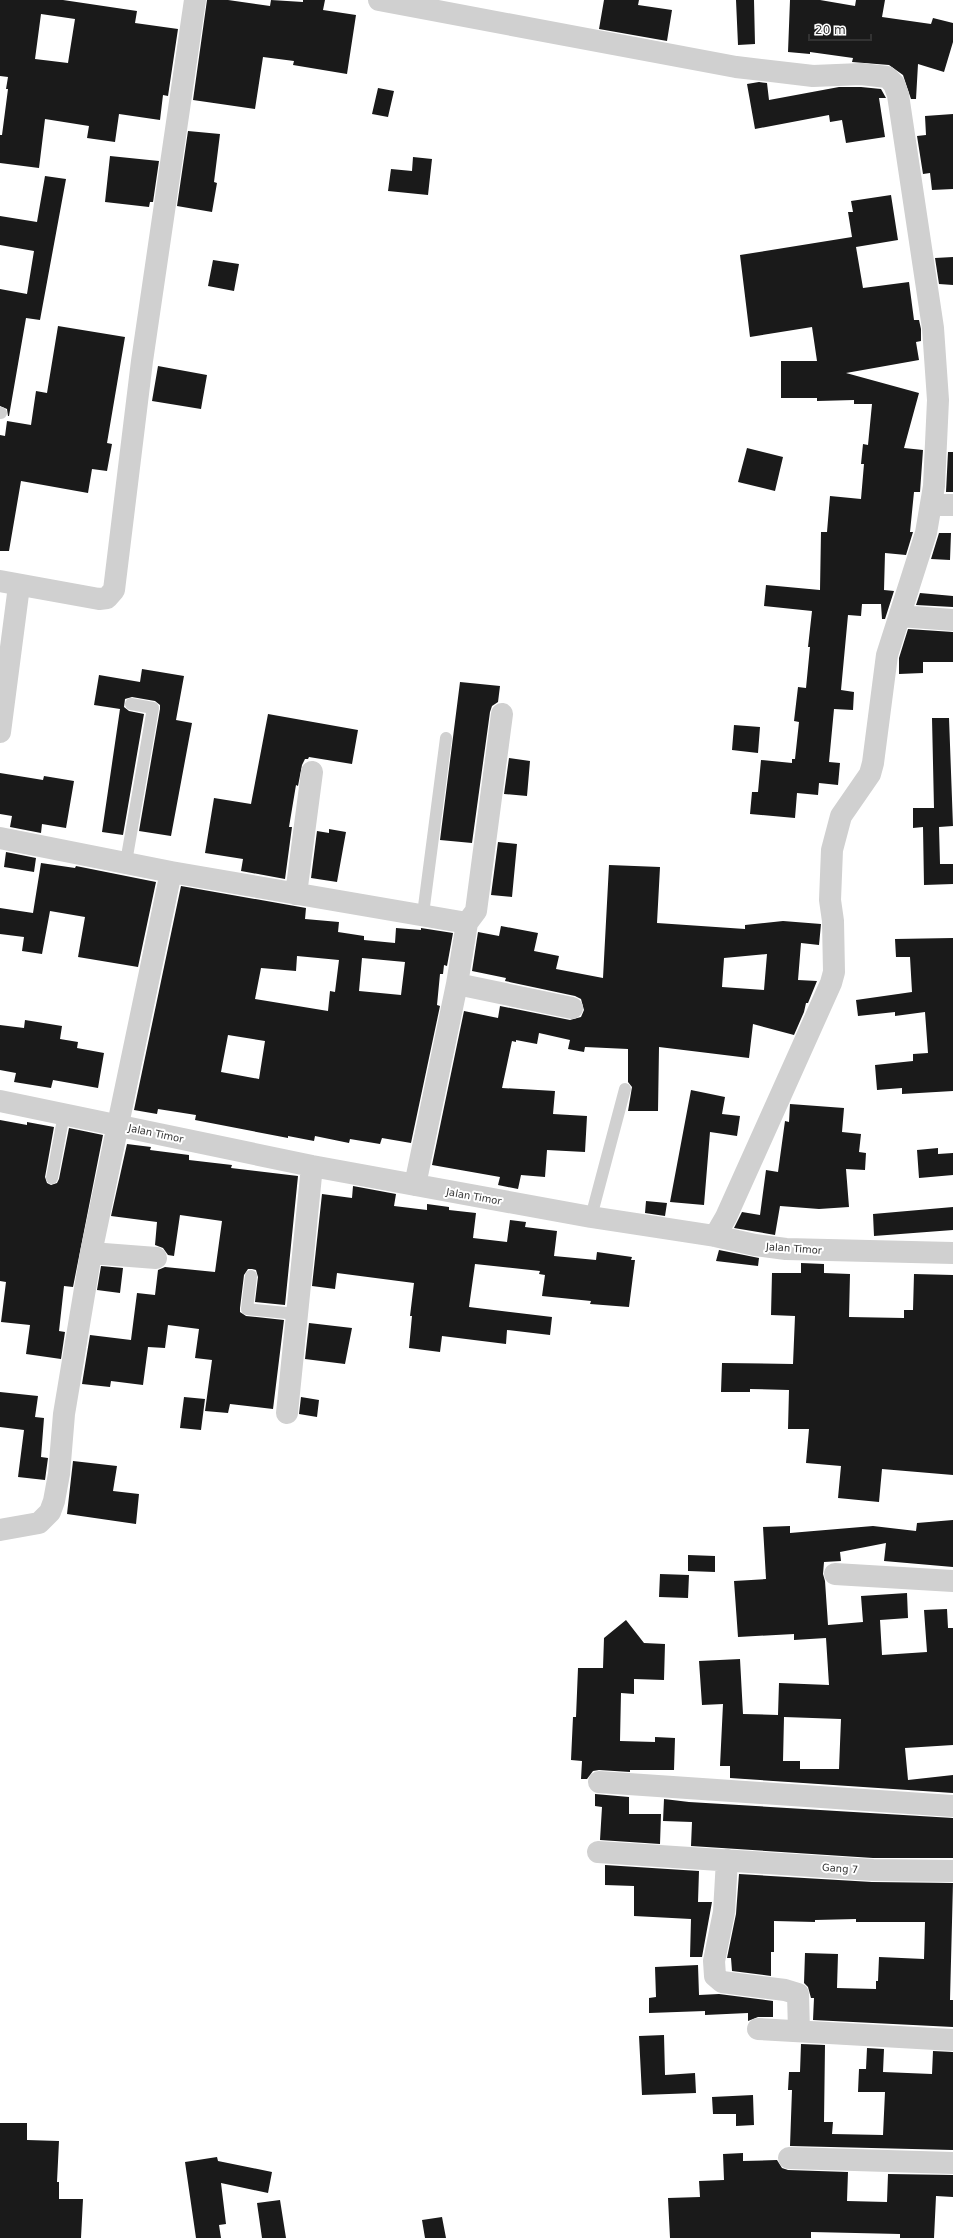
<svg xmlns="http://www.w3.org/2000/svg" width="953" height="2238" viewBox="0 0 953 2238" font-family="'DejaVu Sans',sans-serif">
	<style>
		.building { fill: #1a1a1a; fill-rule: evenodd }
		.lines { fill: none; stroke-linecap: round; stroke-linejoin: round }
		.lane { stroke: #d0d0d0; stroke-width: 12 }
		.street { stroke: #d0d0d0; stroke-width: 22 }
		.labels { text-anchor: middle; stroke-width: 4; stroke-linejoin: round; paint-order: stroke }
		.street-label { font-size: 10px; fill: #333; stroke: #fff }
	</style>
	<rect width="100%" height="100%" fill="#fff"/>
	<path class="building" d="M 0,0 L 63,0 L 137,11 L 135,23 L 178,29 L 168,96 L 163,95 L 160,120 L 119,114 L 115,142 L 87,138 L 89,126 L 45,119 L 39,168 L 0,163 L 0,135 L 2,135 L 8,89 L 6,89 L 8,77 L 0,76 ZM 41,14 L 75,19 L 68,63 L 35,59 Z
		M 207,0 L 228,0 L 270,6 L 271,0 L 303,2 L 303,0 L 325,0 L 323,10 L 356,15 L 347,74 L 293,65 L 294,61 L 263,57 L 255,109 L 193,100 Z
		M 604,0 L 639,0 L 638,5 L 672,10 L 667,41 L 599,29 Z
		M 736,0 L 754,0 L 755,44 L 738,45 Z
		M 790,0 L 820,0 L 855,6 L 856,0 L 885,0 L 882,17 L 931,24 L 933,18 L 953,23 L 953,42 L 944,72 L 918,64 L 916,99 L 911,99 L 903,75 L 889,65 L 852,62 L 853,58 L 810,52 L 810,54 L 788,52 Z
		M 759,82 L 767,83 L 769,100 L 839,87 L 861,87 L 881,89 L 886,98 L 879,98 L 885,137 L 846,143 L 842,120 L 830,122 L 829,115 L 755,129 L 747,84 Z
		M 378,88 L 394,91 L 388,117 L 372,114 Z
		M 953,114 L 953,189 L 932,190 L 930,173 L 923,174 L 917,136 L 926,135 L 925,116 Z
		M 188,131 L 220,134 L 214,182 L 217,183 L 212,212 L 177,206 Z
		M 110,156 L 159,161 L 153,202 L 150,202 L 149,207 L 105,202 Z
		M 413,157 L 432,159 L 428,195 L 388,191 L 391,169 L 412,171 Z
		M 45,176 L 66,179 L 40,320 L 26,318 L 9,416 L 8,416 L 7,409 L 0,406 L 0,289 L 27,294 L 34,251 L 0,245 L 0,216 L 37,222 Z
		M 891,195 L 898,240 L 856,247 L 863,288 L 909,282 L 914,320 L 919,320 L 921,329 L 921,341 L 916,342 L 919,360 L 846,373 L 919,393 L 904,448 L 923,450 L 920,492 L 914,492 L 910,532 L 913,532 L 906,555 L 885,553 L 884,590 L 894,591 L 885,619 L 882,619 L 881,604 L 862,604 L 861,616 L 848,615 L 841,690 L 854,692 L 853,710 L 834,709 L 829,762 L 840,763 L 838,785 L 819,783 L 818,795 L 797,793 L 795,818 L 750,814 L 752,792 L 758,792 L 761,760 L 792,763 L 792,759 L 795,759 L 799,722 L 794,721 L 798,687 L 806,688 L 810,647 L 808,647 L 812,611 L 764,606 L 766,585 L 820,590 L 821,532 L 827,532 L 830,496 L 861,499 L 864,464 L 861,464 L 863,444 L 868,445 L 872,404 L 854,404 L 854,400 L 817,401 L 817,398 L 781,398 L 781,361 L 817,361 L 812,327 L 750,337 L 740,255 L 852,237 L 848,212 L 853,212 L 851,201 Z
		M 953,257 L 953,285 L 939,284 L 935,258 Z
		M 213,260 L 239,264 L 234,291 L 208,286 Z
		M 58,326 L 125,337 L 107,443 L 112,444 L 107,471 L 92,469 L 88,493 L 21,481 L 9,551 L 0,551 L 0,435 L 5,436 L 7,421 L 31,425 L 36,391 L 47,393 Z
		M 158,366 L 207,375 L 201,409 L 152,401 Z
		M 747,448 L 783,457 L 775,491 L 738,482 Z
		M 948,452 L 953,452 L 953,492 L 946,492 Z
		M 939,533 L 951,533 L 950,560 L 931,559 Z
		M 920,593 L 953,596 L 953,607 L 916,605 Z
		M 908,629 L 953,632 L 953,662 L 923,662 L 923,673 L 899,674 L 899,658 Z
		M 142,669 L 184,676 L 176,720 L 192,723 L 171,836 L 139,831 L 160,709 L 160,705 L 155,701 L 132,697 L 125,699 L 124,707 L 129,711 L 144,714 L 123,835 L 102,832 L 120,709 L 94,705 L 99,675 L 140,682 Z
		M 460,682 L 500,686 L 498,702 L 492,706 L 490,712 L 472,843 L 440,840 Z
		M 268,714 L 358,730 L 352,764 L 309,757 L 308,759 L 305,759 L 302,765 L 298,786 L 296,785 L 289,827 L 292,827 L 285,879 L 241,871 L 243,859 L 205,853 L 214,798 L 251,804 Z
		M 932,718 L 949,718 L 953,826 L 939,827 L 940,864 L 953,864 L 953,884 L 924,885 L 923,827 L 913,828 L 913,808 L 934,808 Z
		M 734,725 L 760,727 L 758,753 L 732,750 Z
		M 509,758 L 530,761 L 527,796 L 504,794 Z
		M 0,773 L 43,780 L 44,776 L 74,781 L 66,828 L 42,824 L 41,833 L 10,827 L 12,816 L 0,814 Z
		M 329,829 L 346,832 L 337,882 L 311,878 L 317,831 L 329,833 Z
		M 498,842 L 517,844 L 512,897 L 491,895 Z
		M 6,852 L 36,858 L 34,872 L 4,867 Z
		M 41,863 L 75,868 L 76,866 L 156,882 L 138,967 L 78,957 L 85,917 L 50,911 L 42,954 L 22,951 L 24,937 L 0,934 L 0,908 L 33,913 Z
		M 609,865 L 660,867 L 657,923 L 745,929 L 745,925 L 783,921 L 821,924 L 819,945 L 801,943 L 798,980 L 817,981 L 808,1003 L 806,1003 L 804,1012 L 794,1035 L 753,1024 L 749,1058 L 659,1047 L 658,1111 L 628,1111 L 632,1087 L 628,1082 L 628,1049 L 585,1047 L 584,1052 L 568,1049 L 570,1040 L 539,1033 L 537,1044 L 516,1040 L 516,1042 L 512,1041 L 502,1088 L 555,1091 L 553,1114 L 587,1116 L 585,1152 L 547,1150 L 545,1177 L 521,1175 L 518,1189 L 498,1185 L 500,1177 L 432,1165 L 464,1011 L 498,1018 L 500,1006 L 570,1020 L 581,1017 L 584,1010 L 581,999 L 575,996 L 505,981 L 506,978 L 472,971 L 478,932 L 499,936 L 501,926 L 538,933 L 534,951 L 559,956 L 556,969 L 603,978 ZM 767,954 L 764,990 L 722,987 L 724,958 Z
		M 181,886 L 306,908 L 305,919 L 339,922 L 338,932 L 364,936 L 364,940 L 395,943 L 396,928 L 421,930 L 421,928 L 453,933 L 447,966 L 444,965 L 443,974 L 440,974 L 437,1005 L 440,1006 L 411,1143 L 382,1138 L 380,1144 L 350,1139 L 349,1143 L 315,1136 L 314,1141 L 288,1136 L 288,1138 L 195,1120 L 196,1115 L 158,1109 L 157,1114 L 134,1110 ZM 297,956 L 339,960 L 335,992 L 330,991 L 328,1011 L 255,999 L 261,968 L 296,971 ZM 362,958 L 405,962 L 401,995 L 359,991 ZM 228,1035 L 265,1041 L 259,1079 L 221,1072 Z
		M 953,938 L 953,1091 L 902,1094 L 902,1088 L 877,1090 L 875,1065 L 913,1061 L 913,1054 L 928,1053 L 925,1012 L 895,1016 L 895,1012 L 858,1016 L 856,1000 L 912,992 L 910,957 L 896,957 L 895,939 Z
		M 25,1020 L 62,1026 L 60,1039 L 78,1042 L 77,1048 L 104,1053 L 98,1088 L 53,1080 L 51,1088 L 14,1082 L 16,1073 L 0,1070 L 0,1025 L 24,1028 Z
		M 691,1090 L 725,1097 L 722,1114 L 740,1116 L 737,1136 L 710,1132 L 704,1205 L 670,1202 Z
		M 790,1104 L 844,1108 L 842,1132 L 861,1134 L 859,1152 L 866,1153 L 865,1170 L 846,1169 L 849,1207 L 819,1209 L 780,1206 L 775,1235 L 734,1228 L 742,1212 L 760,1215 L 766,1170 L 778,1172 L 785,1121 L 789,1122 Z
		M 0,1120 L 27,1125 L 27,1122 L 54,1127 L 45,1177 L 47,1183 L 51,1185 L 57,1183 L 59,1179 L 69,1128 L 103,1135 L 73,1287 L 64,1286 L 59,1331 L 65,1332 L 61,1359 L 26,1354 L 30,1325 L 1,1322 L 6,1282 L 0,1281 Z
		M 127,1144 L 151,1147 L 150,1150 L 189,1155 L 189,1160 L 232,1165 L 231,1168 L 298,1176 L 285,1305 L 255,1302 L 258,1277 L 256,1270 L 252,1269 L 248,1269 L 244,1275 L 240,1308 L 240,1312 L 246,1316 L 284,1320 L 273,1409 L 230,1404 L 228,1413 L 205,1411 L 212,1360 L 195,1358 L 199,1329 L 168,1325 L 165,1348 L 148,1347 L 143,1385 L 111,1381 L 110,1387 L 82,1384 L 90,1335 L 131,1340 L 137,1293 L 155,1295 L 158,1270 L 165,1267 L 215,1272 L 222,1221 L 180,1215 L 174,1256 L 168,1255 L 163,1248 L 155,1245 L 157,1222 L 111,1216 Z
		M 938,1148 L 938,1154 L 953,1153 L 953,1175 L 919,1178 L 917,1150 Z
		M 353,1186 L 396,1194 L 394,1206 L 427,1210 L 427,1204 L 449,1207 L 449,1210 L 476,1213 L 473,1238 L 507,1242 L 510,1220 L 526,1222 L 525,1227 L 557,1231 L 554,1256 L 596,1260 L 597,1252 L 632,1257 L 631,1260 L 635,1260 L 629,1307 L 590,1304 L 591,1301 L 542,1296 L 545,1275 L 539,1274 L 540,1271 L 475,1264 L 469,1307 L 552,1317 L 550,1335 L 507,1330 L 506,1344 L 442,1336 L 440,1352 L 409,1348 L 412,1316 L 410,1316 L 414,1283 L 337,1273 L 335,1289 L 312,1286 L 322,1194 L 352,1198 Z
		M 646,1201 L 667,1203 L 665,1216 L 645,1213 Z
		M 953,1207 L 953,1230 L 874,1236 L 873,1214 Z
		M 719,1250 L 759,1258 L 758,1266 L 716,1261 Z
		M 801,1263 L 824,1264 L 824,1273 L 850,1274 L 849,1317 L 904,1318 L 904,1310 L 913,1310 L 914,1274 L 953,1275 L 953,1475 L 882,1469 L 879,1502 L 838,1498 L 841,1466 L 806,1463 L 809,1429 L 788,1429 L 789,1390 L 750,1389 L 750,1392 L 721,1392 L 722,1363 L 793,1364 L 795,1316 L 771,1315 L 772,1273 L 801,1273 Z
		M 101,1266 L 123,1268 L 120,1293 L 97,1290 Z
		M 309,1323 L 352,1328 L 345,1364 L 305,1359 Z
		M 0,1392 L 38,1396 L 35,1417 L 44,1418 L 41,1457 L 48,1458 L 45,1480 L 18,1477 L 24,1430 L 0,1427 Z
		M 184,1397 L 205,1399 L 201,1430 L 180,1428 Z
		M 301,1397 L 319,1400 L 317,1417 L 299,1414 Z
		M 73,1461 L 117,1466 L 113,1491 L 139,1494 L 136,1524 L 67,1514 Z
		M 953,1520 L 953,1567 L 884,1561 L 886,1543 L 840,1552 L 841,1561 L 824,1562 L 823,1574 L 825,1581 L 828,1625 L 863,1622 L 861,1596 L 907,1593 L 908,1618 L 880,1620 L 882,1655 L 927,1652 L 924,1610 L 947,1609 L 948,1628 L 953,1628 L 953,1745 L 905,1748 L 908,1780 L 953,1775 L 953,1793 L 730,1778 L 730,1766 L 720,1766 L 723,1704 L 702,1705 L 699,1661 L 740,1659 L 743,1714 L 778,1715 L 779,1683 L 829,1685 L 826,1638 L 794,1640 L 794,1634 L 738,1637 L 734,1581 L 766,1579 L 763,1527 L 790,1526 L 790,1533 L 873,1526 L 916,1531 L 917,1523 ZM 784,1717 L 841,1719 L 839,1769 L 800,1769 L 800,1761 L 783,1761 Z
		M 688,1555 L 715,1556 L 715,1572 L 688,1571 Z
		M 660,1574 L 689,1575 L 688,1598 L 659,1597 Z
		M 626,1620 L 644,1643 L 665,1644 L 664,1680 L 634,1679 L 634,1694 L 621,1693 L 620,1741 L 655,1742 L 655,1737 L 675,1738 L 674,1770 L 630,1770 L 630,1772 L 599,1770 L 593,1771 L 587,1779 L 581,1779 L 582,1761 L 571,1760 L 573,1717 L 576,1717 L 578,1668 L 603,1668 L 604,1638 Z
		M 595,1794 L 629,1797 L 629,1814 L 661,1814 L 660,1844 L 600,1840 L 602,1807 L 595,1806 Z
		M 664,1799 L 689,1802 L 953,1818 L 953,1858 L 873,1858 L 691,1846 L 692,1822 L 663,1821 Z
		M 605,1865 L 699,1871 L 698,1902 L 712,1902 L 702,1957 L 690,1957 L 691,1919 L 634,1916 L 634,1886 L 605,1885 Z
		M 739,1874 L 872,1882 L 953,1883 L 950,2000 L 953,2000 L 953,2027 L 813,2020 L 814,1998 L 811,1998 L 808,1987 L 804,1983 L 805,1953 L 838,1954 L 837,1988 L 876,1989 L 876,1981 L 878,1981 L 879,1957 L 924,1959 L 925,1922 L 856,1922 L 856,1919 L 815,1920 L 815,1922 L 774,1921 L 774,1952 L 771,1952 L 771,1976 L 732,1971 L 731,1958 L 727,1958 L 736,1914 Z
		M 698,1965 L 699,1995 L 719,1994 L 773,2001 L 773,2017 L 758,2017 L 748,2021 L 748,2013 L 705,2015 L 705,2011 L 649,2013 L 649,1998 L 656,1997 L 655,1967 Z
		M 664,2035 L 665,2075 L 695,2073 L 696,2093 L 642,2095 L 639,2036 Z
		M 801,2044 L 825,2045 L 824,2122 L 833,2122 L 832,2134 L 883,2135 L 885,2092 L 858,2092 L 859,2069 L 866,2069 L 867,2048 L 884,2049 L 883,2072 L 932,2074 L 933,2051 L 953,2052 L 953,2150 L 790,2146 L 792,2090 L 788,2090 L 789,2072 L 800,2072 Z
		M 753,2095 L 754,2125 L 736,2126 L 736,2114 L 713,2114 L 712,2097 Z
		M 0,2123 L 27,2123 L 27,2140 L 59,2141 L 57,2182 L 59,2182 L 59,2199 L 83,2199 L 81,2238 L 0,2238 Z
		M 743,2153 L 743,2161 L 777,2160 L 782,2168 L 788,2170 L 848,2172 L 847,2201 L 887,2202 L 888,2174 L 953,2175 L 953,2197 L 936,2196 L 934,2238 L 900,2238 L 900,2234 L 811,2232 L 811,2238 L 670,2238 L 668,2198 L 700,2197 L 699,2181 L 724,2180 L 723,2154 Z
		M 217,2157 L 218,2161 L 272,2172 L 268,2193 L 221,2183 L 226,2224 L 219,2225 L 221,2238 L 196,2238 L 185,2162 Z
		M 280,2200 L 286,2238 L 262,2238 L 257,2203 Z
		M 442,2217 L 446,2238 L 425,2238 L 422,2220 Z"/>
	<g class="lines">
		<path class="lane" d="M 0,413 L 1,413
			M 126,862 L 153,708 L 131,704
			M 423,914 L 446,738
			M 52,1178 L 64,1114
			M 591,1217 L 625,1089
			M 251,1276 L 247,1309 L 297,1314"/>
		<path class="street" d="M 379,0 L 736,67 L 813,76 L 861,74 L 887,77 L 894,84 L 898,95 L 933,328 L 938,400 L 934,486 L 926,533 L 887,655 L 873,763 L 870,774 L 841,816 L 832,850 L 830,900 L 833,921 L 834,972 L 831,983 L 726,1217 L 715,1236
			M 931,505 L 953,505
			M 0,581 L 99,599 L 107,598 L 114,590 L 142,361 L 195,0
			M 900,616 L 953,620
			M 0,732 L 19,586
			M 0,838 L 171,872 L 467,923
			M 296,894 L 312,772
			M 457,984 L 572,1008
			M 0,1101 L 312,1166 L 591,1217 L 715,1236 L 755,1245 L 786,1249 L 953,1253
			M 415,1185 L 457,984 L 467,923 L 476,911 L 502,714
			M 91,1253 L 156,1258
			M 287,1413 L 312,1166
			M 0,1530 L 39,1523 L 50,1512 L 54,1501 L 59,1474 L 64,1414 L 91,1253 L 171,872
			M 835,1574 L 953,1581
			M 599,1782 L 953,1806
			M 598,1852 L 873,1870 L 953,1871
			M 727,1860 L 724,1912 L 714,1961 L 715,1976 L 722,1982 L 785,1990 L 798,1994 L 799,2031
			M 758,2029 L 953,2040
			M 789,2158 L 953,2163"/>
	</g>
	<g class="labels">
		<g class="street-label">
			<text transform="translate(156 1133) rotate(12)" y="4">Jalan Timor</text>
			<text transform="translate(474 1196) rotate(10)" y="4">Jalan Timor</text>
			<text transform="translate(794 1248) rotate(4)" y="4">Jalan Timor</text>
			<text transform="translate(840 1868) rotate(4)" y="4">Gang 7</text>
		</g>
	</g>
	<path d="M809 34v6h62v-6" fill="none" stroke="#333333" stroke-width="2"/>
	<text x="815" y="34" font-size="12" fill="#333333" stroke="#ffffff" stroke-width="3" paint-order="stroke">20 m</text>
</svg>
